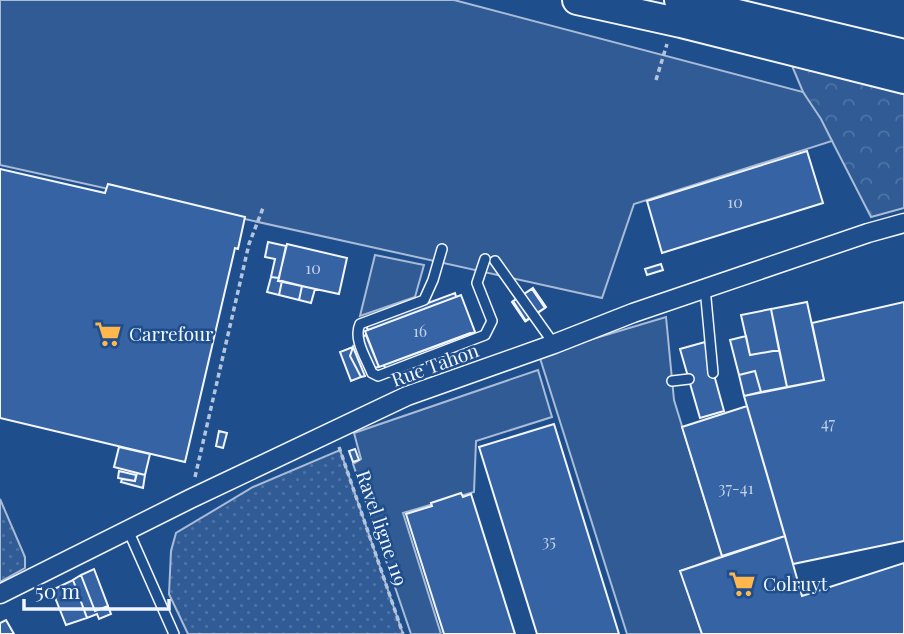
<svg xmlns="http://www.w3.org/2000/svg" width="904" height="634" viewBox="0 0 904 634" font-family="'Playfair Display',serif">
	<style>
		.grass { fill: url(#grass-dots); stroke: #a8bbd7; stroke-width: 2 }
		.forest { fill: url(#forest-crowns); stroke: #a8bbd7; stroke-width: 2 }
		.built { fill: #305b95; stroke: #a8bbd7; stroke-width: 2 }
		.building { fill: #3563a3; stroke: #f2f6ff; stroke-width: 2 }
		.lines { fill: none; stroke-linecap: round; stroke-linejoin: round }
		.lane-casing { stroke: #f2f6ff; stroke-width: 12 }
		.street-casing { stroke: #f2f6ff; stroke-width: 21 }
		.primary-casing { stroke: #f2f6ff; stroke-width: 32 }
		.path { stroke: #b3c4dc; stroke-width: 3.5; stroke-dasharray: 5 3.5; stroke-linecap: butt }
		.lane { stroke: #1f4e8c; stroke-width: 9 }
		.street { stroke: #1f4e8c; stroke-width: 18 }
		.primary { stroke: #1f4e8c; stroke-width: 28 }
		.labels { text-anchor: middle; stroke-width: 5; stroke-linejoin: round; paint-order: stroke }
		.number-label { font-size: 16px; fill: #c3d1e8 }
		.poi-label { font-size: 19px; fill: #f2f6ff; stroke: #1f4e8c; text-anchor: start }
		.street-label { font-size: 19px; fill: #f2f6ff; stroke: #1f4e8c }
	</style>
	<defs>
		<pattern id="grass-dots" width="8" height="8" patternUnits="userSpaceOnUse" patternTransform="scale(1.75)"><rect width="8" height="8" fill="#305b95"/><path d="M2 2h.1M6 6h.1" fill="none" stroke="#4e73a5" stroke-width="1.8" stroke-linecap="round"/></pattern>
		<pattern id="forest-crowns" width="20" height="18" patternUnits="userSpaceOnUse" patternTransform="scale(1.75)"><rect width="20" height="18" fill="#305b95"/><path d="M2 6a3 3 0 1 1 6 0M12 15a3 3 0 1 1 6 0" fill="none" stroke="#4e73a5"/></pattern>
	</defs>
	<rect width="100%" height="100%" fill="#1f4e8c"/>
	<path class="grass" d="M 340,450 L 403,634 L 188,634 L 169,594 L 171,551 L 176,533 L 253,487 Z
		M 0,499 L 25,557 L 25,568 L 0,582 Z"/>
	<path class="forest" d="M 790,61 L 904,92 L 904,208 L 871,217 L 832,141 L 803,92 Z"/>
	<path class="built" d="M 0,0 L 454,0 L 803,92 L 821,119 L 832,141 L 634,204 L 602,298 L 0,165 Z
		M 375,255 L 424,265 L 415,297 L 360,316 Z
		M 666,317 L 674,400 L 722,556 L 681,571 L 702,634 L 627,634 L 539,355 Z
		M 538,370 L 552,417 L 476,441 L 474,492 L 403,513 L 441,634 L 411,634 L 353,464 L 361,459 L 354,433 Z"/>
	<path class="building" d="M 807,151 L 823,203 L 662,253 L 647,201 Z
		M 0,169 L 105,193 L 108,184 L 245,217 L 238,249 L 235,248 L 185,462 L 0,418 Z
		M 268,242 L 286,246 L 279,278 L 271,277 L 275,259 L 265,257 Z
		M 287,244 L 347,258 L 339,294 L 278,281 Z
		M 661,264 L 663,270 L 647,275 L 645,269 Z
		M 271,277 L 279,278 L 278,281 L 282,281 L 279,295 L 267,292 Z
		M 282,281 L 302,286 L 299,300 L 279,295 Z
		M 302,286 L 315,289 L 311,303 L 299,300 Z
		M 533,288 L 546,307 L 525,321 L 512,302 Z
		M 532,289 L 545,308 L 526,321 L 513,301 Z
		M 455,293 L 456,297 L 368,330 L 366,326 Z
		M 461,295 L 475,332 L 379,367 L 365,331 Z
		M 807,302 L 824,380 L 787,387 L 771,309 Z
		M 904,302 L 904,541 L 793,564 L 744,396 L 824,380 L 812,323 Z
		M 771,309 L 779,350 L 750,355 L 741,315 Z
		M 470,333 L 471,337 L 386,370 L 384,365 Z
		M 366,335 L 379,367 L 373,368 L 362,337 Z
		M 746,336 L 750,355 L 779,350 L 787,387 L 761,392 L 755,371 L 739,375 L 730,340 Z
		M 705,342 L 724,411 L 700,418 L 680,349 Z
		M 353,347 L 350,356 L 361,377 L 351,381 L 340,352 Z
		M 353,347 L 365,376 L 361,377 L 350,356 Z
		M 755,371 L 761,392 L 744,396 L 739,375 Z
		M 747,406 L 785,536 L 722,556 L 682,427 Z
		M 554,424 L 619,634 L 537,634 L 479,447 Z
		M 219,431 L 227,433 L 223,448 L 216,446 Z
		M 119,447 L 150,454 L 145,475 L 114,467 Z
		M 355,449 L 359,460 L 353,462 L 349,451 Z
		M 119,471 L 136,475 L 135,481 L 118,478 Z
		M 137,473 L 145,475 L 143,488 L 121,482 L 122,479 L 135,481 Z
		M 461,493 L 463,497 L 471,494 L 515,634 L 444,634 L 406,514 L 432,506 L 431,503 Z
		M 785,536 L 802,596 L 904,563 L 904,634 L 702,634 L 680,571 Z
		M 94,569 L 108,606 L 95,611 L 81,575 Z
		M 81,575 L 95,611 L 108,606 L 111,614 L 99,619 L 97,614 L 87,618 L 73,580 Z
		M 73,580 L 87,618 L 66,625 L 52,590 Z
		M 6,620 L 14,634 L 0,634 L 0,623 Z"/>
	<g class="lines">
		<g class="lane-casing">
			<path id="lane" d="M 442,249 L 433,280 L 424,300 L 360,324 C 353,339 366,358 372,373 L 378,376 L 485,335 L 492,321 L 477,283 L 485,259
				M 495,261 L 554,344
				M 705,288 L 713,373
				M 672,381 L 689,379
				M 128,530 L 174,634"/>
		</g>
		<g class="street-casing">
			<path id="street" d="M 0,594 L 190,499 L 407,396 L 554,344 L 633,313 L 868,233 L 904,223"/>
		</g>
		<g class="primary-casing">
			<path id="primary" d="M 577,0 L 681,23 L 904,79
				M 679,0 L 904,54"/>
		</g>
		<path class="path" d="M 656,80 L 667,44
			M 339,447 L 403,634
			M 195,477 L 249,244 L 263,208"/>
		<use href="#lane" class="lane"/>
		<use href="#street" class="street"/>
		<use href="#primary" class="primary"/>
	</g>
	<defs>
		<g id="supermarket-bare" transform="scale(2.1)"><path d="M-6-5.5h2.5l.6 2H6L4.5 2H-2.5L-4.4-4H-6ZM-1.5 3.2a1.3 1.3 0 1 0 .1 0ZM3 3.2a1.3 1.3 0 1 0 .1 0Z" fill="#ffb74d" stroke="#1f4e8c" stroke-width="2.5" paint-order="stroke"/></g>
	</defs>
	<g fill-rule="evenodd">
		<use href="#supermarket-bare" x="108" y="334"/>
		<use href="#supermarket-bare" x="742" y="584"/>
	</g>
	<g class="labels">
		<g class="number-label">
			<text x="735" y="208">10</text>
			<text x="313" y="274">10</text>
			<text x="420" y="337">16</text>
			<text x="828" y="429">47</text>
			<text x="736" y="494">37-41</text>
			<text x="549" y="547">35</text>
		</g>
		<g class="poi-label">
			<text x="129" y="341">Carrefour</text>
			<text x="763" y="591">Colruyt</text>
		</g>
		<g class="street-label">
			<text transform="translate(435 365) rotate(-20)" y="7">Rue Tahon</text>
			<text transform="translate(382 528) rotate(71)" y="7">Ravel ligne 119</text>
		</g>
	</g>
	<path d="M24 599v10h145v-10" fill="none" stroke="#f2f6ff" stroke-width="3.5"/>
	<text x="35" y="599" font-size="21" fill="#f2f6ff" stroke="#1f4e8c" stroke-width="5" paint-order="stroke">50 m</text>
</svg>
